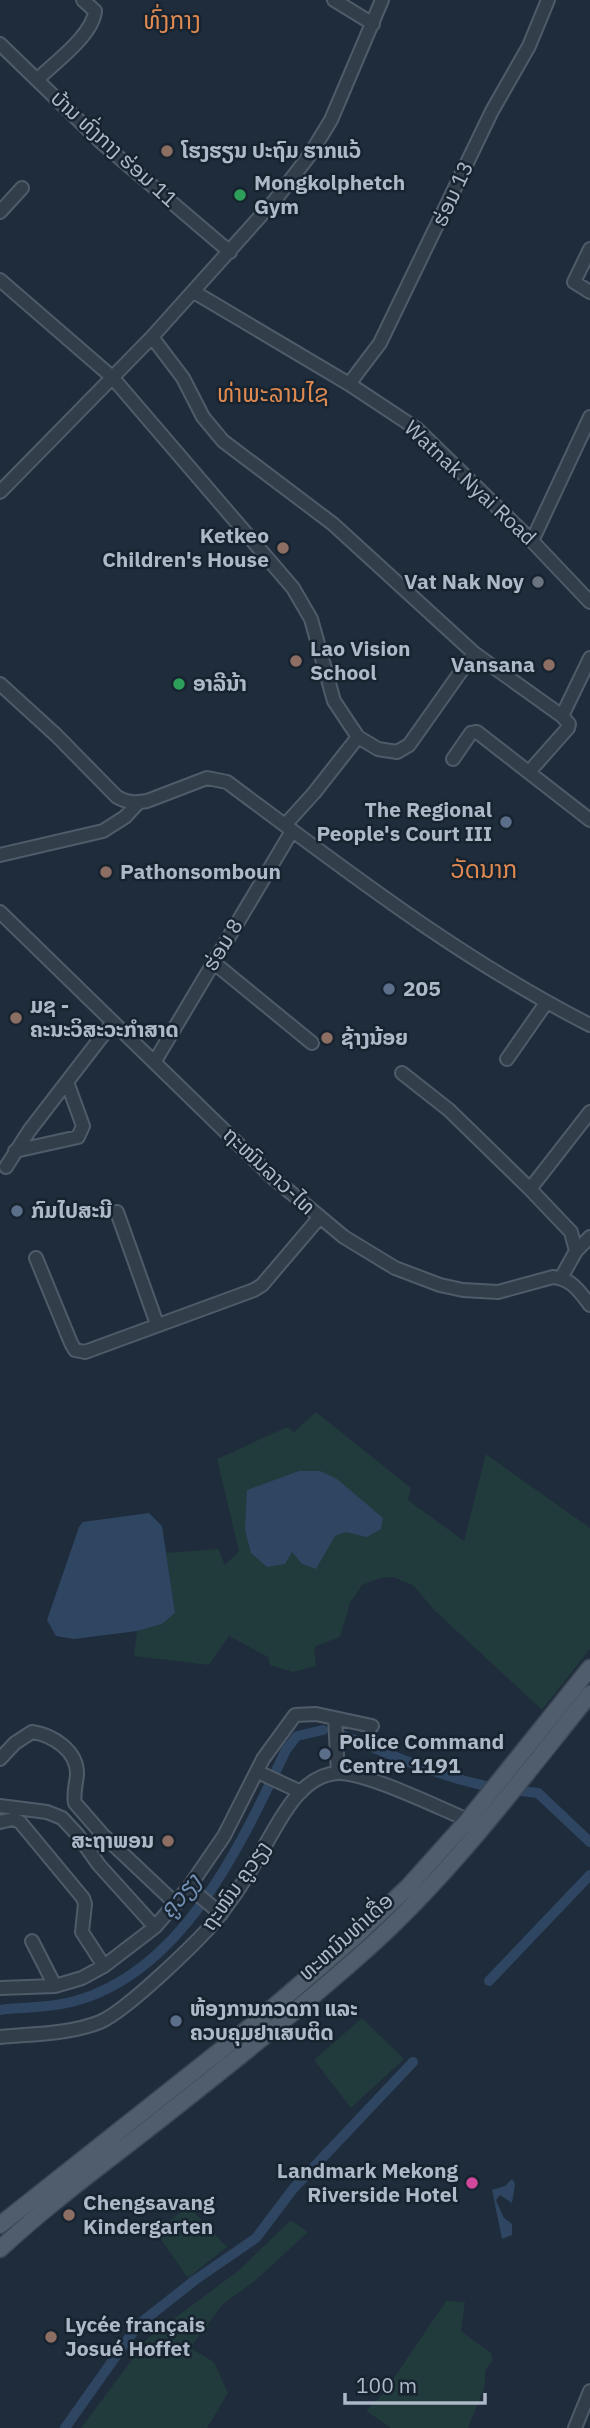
<svg xmlns="http://www.w3.org/2000/svg" width="590" height="2428" viewBox="0 0 590 2428" font-family="'IBM Plex Sans','Noto Sans Lao',sans-serif">
	<style>
		.green { fill: #213a3c }
		.water { fill: #2f4662 }
		.lines { fill: none; stroke-linecap: round; stroke-linejoin: round }
		.canal { stroke: #2f4662; stroke-width: 10 }
		.minor-casing { stroke: #505b69; stroke-width: 16 }
		.major-casing { stroke: #3c4755; stroke-width: 19 }
		.minor { stroke: #333e4b; stroke-width: 12 }
		.major { stroke: #505d6c; stroke-width: 16 }
		.education-dot { fill: #8d6e63; stroke: #182330; stroke-width: 2.5 }
		.leisure-dot { fill: #2e9e5b; stroke: #182330; stroke-width: 2.5 }
		.worship-dot { fill: #6b7280; stroke: #182330; stroke-width: 2.5 }
		.service-dot { fill: #5c6f8a; stroke: #182330; stroke-width: 2.5 }
		.hotel-dot { fill: #d1479c; stroke: #182330; stroke-width: 2.5 }
		.labels { text-anchor: middle; stroke-width: 5; stroke-linejoin: round; paint-order: stroke }
		.street-label { font-size: 21px; fill: #adb8c8; stroke: #182330 }
		.poi-label { font-size: 21px; font-weight: bold; fill: #adb8c8; stroke: #182330; text-anchor: start }
		.water-label { font-size: 23px; font-style: italic; fill: #7290b3; stroke: #182330 }
		.quarter-label { font-size: 24px; fill: #df8a51; stroke: #182330 }
	</style>
	<rect width="100%" height="100%" fill="#1f2c3b"/>
	<path class="green" d="M 316,1412 L 411,1488 L 408,1500 L 464,1541 L 486,1454 L 590,1528 L 590,1649 L 542,1710 L 434,1610 L 414,1586 L 393,1577 L 381,1578 L 362,1585 L 350,1603 L 340,1637 L 314,1647 L 316,1666 L 293,1672 L 270,1665 L 268,1657 L 229,1636 L 209,1665 L 134,1656 L 137,1631 L 162,1624 L 175,1613 L 166,1553 L 218,1549 L 225,1565 L 239,1551 L 217,1459 L 287,1427 L 294,1432 Z
		M 362,2018 L 404,2059 L 351,2108 L 314,2060 Z
		M 188,2206 L 227,2247 L 188,2278 L 156,2232 Z
		M 291,2220 L 308,2232 L 256,2280 L 223,2304 L 190,2348 L 214,2362 L 228,2393 L 207,2428 L 81,2428 L 148,2338 L 238,2271 Z
		M 446,2301 L 465,2302 L 461,2331 L 491,2353 L 493,2360 L 485,2371 L 485,2386 L 468,2428 L 391,2428 L 366,2411 L 383,2394 Z"/>
	<path class="water" d="M 299,1471 L 320,1471 L 337,1479 L 383,1518 L 381,1529 L 367,1537 L 346,1532 L 335,1536 L 316,1569 L 302,1564 L 292,1552 L 285,1564 L 267,1567 L 251,1553 L 245,1530 L 247,1490 Z
		M 149,1513 L 162,1526 L 175,1613 L 162,1624 L 137,1631 L 74,1639 L 56,1636 L 47,1620 L 79,1527 L 83,1522 Z
		M 512,2179 L 515,2184 L 512,2203 L 500,2195 L 496,2200 L 504,2218 L 512,2224 L 512,2235 L 502,2239 L 492,2190 L 505,2186 Z"/>
	<g class="lines">
		<path class="canal" d="M 343,1735 C 388,1754 450,1781 498,1788
			M 512,1790 L 538,1793 L 590,1842
			M 489,1981 L 590,1875
			M 0,2010 C 24,2007 51,2008 75,2001 C 184,1971 241,1844 286,1750 L 297,1736 L 323,1730
			M 65,2428 L 138,2325 L 195,2280 L 256,2238 L 293,2189 L 413,2062"/>
		<g class="minor-casing">
			<path id="minor" d="M 334,0 L 373,24
				M 0,44 L 102,143 L 230,252
				M 37,80 C 54,63 93,35 95,11 L 83,0
				M 0,212 L 22,188
				M 590,249 L 574,282 L 590,292
				M 0,280 L 112,377 L 293,588 L 311,619 L 334,701 L 358,737 L 378,749 L 397,752 L 409,745 L 474,653
				M 194,292 L 349,384 L 417,429 L 532,541 L 590,602
				M 152,337 L 183,378 L 203,417 L 223,441 L 333,524 L 474,653 L 562,716 L 569,724 L 568,728 L 529,772
				M 349,384 L 380,343 L 492,111 L 529,46 L 548,0
				M 0,492 L 152,337 L 275,200 L 309,156 L 331,120 L 382,0
				M 532,541 L 590,417
				M 0,684 L 56,735 L 117,797 C 128,803 135,803 147,801 L 207,778 L 227,782 C 344,869 460,959 590,1025
				M 562,716 L 590,658
				M 453,759 L 471,733 L 477,732 L 590,820
				M 285,825 L 314,793 L 358,737
				M 0,855 L 103,831 L 125,817 L 138,803
				M 0,912 L 271,1176 L 344,1237 L 395,1268 L 440,1285 L 463,1290 L 498,1292 L 553,1277 C 572,1279 579,1291 590,1305
				M 213,962 L 312,1043
				M 507,1059 L 546,1003
				M 155,1061 L 292,831
				M 402,1073 L 449,1110 L 530,1189 L 571,1232 L 576,1251
				M 15,1151 L 78,1137 L 83,1126 L 67,1082
				M 6,1167 L 29,1131 L 113,1022
				M 530,1189 L 590,1112
				M 117,1212 L 157,1324
				M 36,1258 L 71,1343 L 75,1350 L 85,1352 L 254,1290 L 262,1285 L 319,1218
				M 561,1278 L 576,1251 L 590,1237
				M 335,1719 L 338,1773
				M 0,1759 L 15,1743 L 32,1732 C 53,1735 78,1751 77,1775 C 76,1785 73,1794 75,1803 L 102,1834 L 176,1904
				M 258,1772 L 301,1792
				M 0,1806 L 47,1812 L 62,1818 L 77,1834 L 99,1865 L 155,1927
				M 0,1822 L 13,1819 L 20,1822 L 83,1898 L 85,1904 L 82,1932 L 104,1966
				M 189,1887 L 221,1914
				M 32,1941 L 55,1986
				M 0,1988 L 55,1986 L 82,1978 L 104,1966 L 155,1927 L 189,1887 L 224,1836 L 263,1759 L 295,1715 L 316,1714 L 372,1726
				M 0,2037 C 32,2034 70,2034 100,2022 C 126,2011 205,1936 222,1912 C 236,1894 249,1874 260,1854 C 278,1825 298,1775 338,1773 C 366,1772 439,1808 468,1820 L 474,1825
				M 575,2428 L 590,2391"/>
		</g>
		<g class="major-casing">
			<path id="major" d="M 0,2225 L 255,2023 L 356,1936 L 408,1887 L 468,1820 L 590,1668
				M 0,2249 C 45,2207 95,2170 144,2132 C 219,2073 295,2013 366,1950 C 451,1874 519,1782 590,1694"/>
		</g>
		<use href="#minor" class="minor"/>
		<use href="#major" class="major"/>
	</g>
	<g class="education-dot">
		<circle cx="167" cy="151" r="7"/>
		<circle cx="283" cy="548" r="7"/>
		<circle cx="296" cy="661" r="7"/>
		<circle cx="549" cy="665" r="7"/>
		<circle cx="106" cy="872" r="7"/>
		<circle cx="16" cy="1018" r="7"/>
		<circle cx="327" cy="1038" r="7"/>
		<circle cx="168" cy="1841" r="7"/>
		<circle cx="69" cy="2215" r="7"/>
		<circle cx="51" cy="2337" r="7"/>
	</g>
	<g class="leisure-dot">
		<circle cx="240" cy="195" r="7"/>
		<circle cx="179" cy="684" r="7"/>
	</g>
	<circle class="worship-dot" cx="538" cy="582" r="7"/>
	<g class="service-dot">
		<circle cx="506" cy="822" r="7"/>
		<circle cx="389" cy="989" r="7"/>
		<circle cx="17" cy="1211" r="7"/>
		<circle cx="325" cy="1754" r="7"/>
		<circle cx="176" cy="2021" r="7"/>
	</g>
	<circle class="hotel-dot" cx="472" cy="2183" r="7"/>
	<g class="labels">
		<g class="street-label">
			<text transform="translate(114 149) rotate(42)" y="7">ບ້ານ ທົ່ງກາງ ຮ່ອມ 11</text>
			<text transform="translate(453 194) rotate(-65)" y="7">ຮ່ອມ 13</text>
			<text transform="translate(470 483) rotate(43)" y="7">Watnak Nyai Road</text>
			<text transform="translate(223 945) rotate(-59)" y="7">ຮ່ອມ 8</text>
			<text transform="translate(269 1171) rotate(43)" y="7">ຖະໜົນລາວ-ໄທ</text>
			<text transform="translate(236 1886) rotate(-55)" y="7">ຖະໜົນ ຄູວຽງ</text>
			<text transform="translate(346 1937) rotate(-42)" y="7">ທະຫນົນທ່າເດື່ອ</text>
		</g>
		<g class="poi-label">
			<text x="181" y="158">ໂຮງຮຽນ ປະຖົມ ຮາກແ້ວ</text>
			<text x="254" y="190">Mongkolphetch<tspan x="254" dy="24">Gym</tspan></text>
			<text x="269" y="543" text-anchor="end">Ketkeo<tspan x="269" dy="24">Children's House</tspan></text>
			<text x="524" y="589" text-anchor="end">Vat Nak Noy</text>
			<text x="310" y="656">Lao Vision<tspan x="310" dy="24">School</tspan></text>
			<text x="535" y="672" text-anchor="end">Vansana</text>
			<text x="193" y="691">ອາລີນ້າ</text>
			<text x="492" y="817" text-anchor="end">The Regional<tspan x="492" dy="24">People's Court III</tspan></text>
			<text x="120" y="879">Pathonsomboun</text>
			<text x="403" y="996">205</text>
			<text x="30" y="1013">ມຊ -<tspan x="30" dy="24">ຄະນະວິສະວະກຳສາດ</tspan></text>
			<text x="341" y="1045">ຊ້າງນ້ອຍ</text>
			<text x="31" y="1218">ກົມໄປສະນີ</text>
			<text x="339" y="1749">Police Command<tspan x="339" dy="24">Centre 1191</tspan></text>
			<text x="154" y="1848" text-anchor="end">ສະຖາພອນ</text>
			<text x="190" y="2016">ຫ້ອງການກວດກາ ແລະ<tspan x="190" dy="24">ຄວບຄຸມຢາເສບຕິດ</tspan></text>
			<text x="458" y="2178" text-anchor="end">Landmark Mekong<tspan x="458" dy="24">Riverside Hotel</tspan></text>
			<text x="83" y="2210">Chengsavang<tspan x="83" dy="24">Kindergarten</tspan></text>
			<text x="65" y="2332">Lycée français<tspan x="65" dy="24">Josué Hoffet</tspan></text>
		</g>
		<g class="water-label">
			<text transform="translate(180 1896) rotate(-49)" y="8">ຄູວຽງ</text>
		</g>
		<g class="quarter-label">
			<text x="172" y="29">ທົ່ງກາງ</text>
			<text x="273" y="402">ທ່າພະລານໄຊ</text>
			<text x="484" y="878">ວັດນາກ</text>
		</g>
	</g>
	<path d="M345 2393v10h140v-10" fill="none" stroke="#adb8c8" stroke-width="3.5"/>
	<text x="356" y="2393" font-size="21" fill="#adb8c8" stroke="#182330" stroke-width="5" paint-order="stroke">100 m</text>
</svg>
